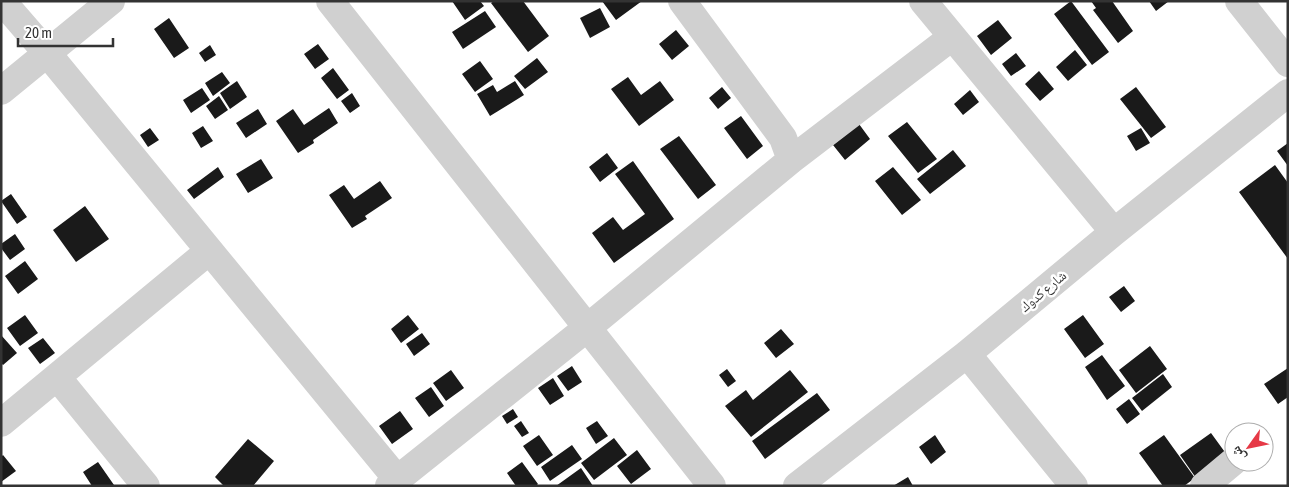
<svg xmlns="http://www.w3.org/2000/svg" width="1289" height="487" viewBox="0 0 1289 487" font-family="'Asap Condensed','Noto Naskh Arabic',sans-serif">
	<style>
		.building { fill: #1a1a1a }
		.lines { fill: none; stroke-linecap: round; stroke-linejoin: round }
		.minor { stroke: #d0d0d0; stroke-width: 28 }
		.labels { text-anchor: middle; stroke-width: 5; stroke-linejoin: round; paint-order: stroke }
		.street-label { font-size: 14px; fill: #333; stroke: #fff }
	</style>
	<rect width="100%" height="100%" fill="#fff"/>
	<path class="building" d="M 452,1 L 480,1 L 484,6 L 465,20 Z
		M 494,1 L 523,1 L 549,36 L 528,52 L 491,3 Z
		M 602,1 L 642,1 L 616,20 Z
		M 1071,1 L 1109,52 L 1092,65 L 1054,14 Z
		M 1091,1 L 1112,1 L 1133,31 L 1118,43 L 1093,10 L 1096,8 Z
		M 1149,1 L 1169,1 L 1156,11 Z
		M 600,8 L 610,27 L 590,38 L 580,18 Z
		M 485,11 L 496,27 L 463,49 L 452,32 Z
		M 169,18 L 189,48 L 174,58 L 154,29 Z
		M 998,20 L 1012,38 L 991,55 L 977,36 Z
		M 676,30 L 689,46 L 672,60 L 659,44 Z
		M 318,44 L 329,59 L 315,69 L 304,54 Z
		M 210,45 L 216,55 L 205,62 L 199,53 Z
		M 1075,50 L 1087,65 L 1068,81 L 1056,67 Z
		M 1016,53 L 1026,66 L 1011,76 L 1002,64 Z
		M 537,58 L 548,72 L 525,89 L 514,76 Z
		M 480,61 L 493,79 L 475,92 L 462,74 Z
		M 333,68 L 349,90 L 337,99 L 321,78 Z
		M 1039,71 L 1054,89 L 1040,101 L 1025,84 Z
		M 222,72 L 230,83 L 213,96 L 205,83 Z
		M 628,77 L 641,95 L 660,81 L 674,100 L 639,126 L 611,89 Z
		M 237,81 L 247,97 L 230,109 L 220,93 Z
		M 515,81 L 524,95 L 490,116 L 477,94 L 493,85 L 497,92 Z
		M 722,87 L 731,98 L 718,109 L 709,98 Z
		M 1136,87 L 1166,127 L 1151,138 L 1120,99 Z
		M 202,88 L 210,100 L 191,113 L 183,100 Z
		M 970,90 L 979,102 L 963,115 L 954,104 Z
		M 352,93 L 360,106 L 350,113 L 341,101 Z
		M 219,96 L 228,110 L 215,119 L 206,106 Z
		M 329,108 L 338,123 L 313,140 L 314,143 L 298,153 L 276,121 L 293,109 L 304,125 Z
		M 258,109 L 267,124 L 246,138 L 236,123 Z
		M 741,116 L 763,146 L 747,159 L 724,128 Z
		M 907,122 L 937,159 L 918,173 L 888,136 Z
		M 859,124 L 870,139 L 845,160 L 833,145 Z
		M 203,126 L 213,141 L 201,148 L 192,133 Z
		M 150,128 L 159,140 L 148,147 L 140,135 Z
		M 1141,128 L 1150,143 L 1136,151 L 1127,136 Z
		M 679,136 L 716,185 L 698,199 L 660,149 Z
		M 1288,143 L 1288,166 L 1277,151 Z
		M 953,150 L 966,166 L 930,194 L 917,179 Z
		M 607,153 L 618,168 L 600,182 L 589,167 Z
		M 261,159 L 273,178 L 248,193 L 236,174 Z
		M 633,161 L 674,219 L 614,263 L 592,233 L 613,217 L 623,230 L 645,214 L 615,174 Z
		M 1275,165 L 1288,183 L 1288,259 L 1239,192 Z
		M 218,167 L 224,177 L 194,199 L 187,190 Z
		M 893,167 L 921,200 L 902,215 L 875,181 Z
		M 380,181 L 392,198 L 365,216 L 367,219 L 352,228 L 329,195 L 344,185 L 354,199 Z
		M 11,194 L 27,217 L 17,224 L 1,201 Z
		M 85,206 L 109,239 L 76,262 L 53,230 Z
		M 15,234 L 25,249 L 10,260 L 1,248 L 1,244 Z
		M 25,261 L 38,279 L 18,294 L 5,276 Z
		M 1124,286 L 1135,301 L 1121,312 L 1109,297 Z
		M 25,315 L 38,333 L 20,346 L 7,328 Z
		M 408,315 L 419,329 L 401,343 L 391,329 Z
		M 1083,315 L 1104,344 L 1085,358 L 1064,329 Z
		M 781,329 L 794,344 L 776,358 L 764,343 Z
		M 422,333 L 430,344 L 414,356 L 406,344 Z
		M 1,335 L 17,353 L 3,365 L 1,363 Z
		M 43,338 L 55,353 L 40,364 L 28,348 Z
		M 1150,346 L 1167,369 L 1136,393 L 1119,370 Z
		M 1102,355 L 1125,386 L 1107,400 L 1085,367 Z
		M 572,366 L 582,382 L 568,391 L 557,376 Z
		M 1288,368 L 1288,397 L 1278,404 L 1264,384 Z
		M 727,369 L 736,381 L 728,387 L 719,375 Z
		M 451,370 L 464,388 L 446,401 L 433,383 Z
		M 790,370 L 808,392 L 751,437 L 725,406 L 746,390 L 753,400 Z
		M 1163,374 L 1172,387 L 1142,411 L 1132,398 Z
		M 553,378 L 564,396 L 550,405 L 538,388 Z
		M 431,387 L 444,406 L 429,417 L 415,398 Z
		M 817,393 L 830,410 L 765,459 L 752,441 Z
		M 1129,399 L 1140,414 L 1127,424 L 1116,409 Z
		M 513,409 L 518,417 L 507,424 L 502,416 Z
		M 400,411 L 413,429 L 392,444 L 379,426 Z
		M 521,421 L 529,433 L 522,437 L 514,426 Z
		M 597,421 L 608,436 L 596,444 L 586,428 Z
		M 1211,433 L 1227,455 L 1196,478 L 1180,455 Z
		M 539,435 L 553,455 L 537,466 L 523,446 Z
		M 935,435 L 946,452 L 931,464 L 919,447 Z
		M 1164,435 L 1195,478 L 1184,486 L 1163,486 L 1139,453 Z
		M 614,438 L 627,455 L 594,480 L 581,463 Z
		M 248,439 L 274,461 L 253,486 L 224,486 L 215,477 Z
		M 572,445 L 582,459 L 550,481 L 541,467 Z
		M 637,450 L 651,469 L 631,484 L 617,466 Z
		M 3,455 L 16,471 L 1,482 L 1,457 Z
		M 98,462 L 114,485 L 112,486 L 92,486 L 83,472 Z
		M 522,462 L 538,484 L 536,486 L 516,486 L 507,473 Z
		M 581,468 L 593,486 L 556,486 Z
		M 908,477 L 913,486 L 893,486 Z"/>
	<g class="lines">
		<path class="minor" d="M 2,1 L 47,53 L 397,479
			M 330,1 L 712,486
			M 923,1 L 1114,232
			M 1239,1 L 1288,63
			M 1,91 L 111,1
			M 791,160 L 952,37
			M 967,354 L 1074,486
			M 57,377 L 146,486
			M 1,423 L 209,251
			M 389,486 L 587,328 L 791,160 L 783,138 L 682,1
			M 797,486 L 967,354 L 1114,232 L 1288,93
			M 1204,486 L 1234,461"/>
	</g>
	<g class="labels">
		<g class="street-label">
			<text transform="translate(1043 291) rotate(-40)" y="5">شارع كدوك</text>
		</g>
	</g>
	<rect width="1289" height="487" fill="none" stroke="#333333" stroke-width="5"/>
	<g transform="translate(1249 447) rotate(237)"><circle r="24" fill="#ffffff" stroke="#adadad"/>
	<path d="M0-4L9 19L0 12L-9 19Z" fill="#e63946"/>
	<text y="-8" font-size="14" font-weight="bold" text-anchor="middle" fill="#333333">ش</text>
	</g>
	<path d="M18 38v8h95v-8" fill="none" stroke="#333333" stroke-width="2.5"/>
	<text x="25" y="38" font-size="15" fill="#333333" stroke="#ffffff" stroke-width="4" paint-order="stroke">20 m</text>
</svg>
